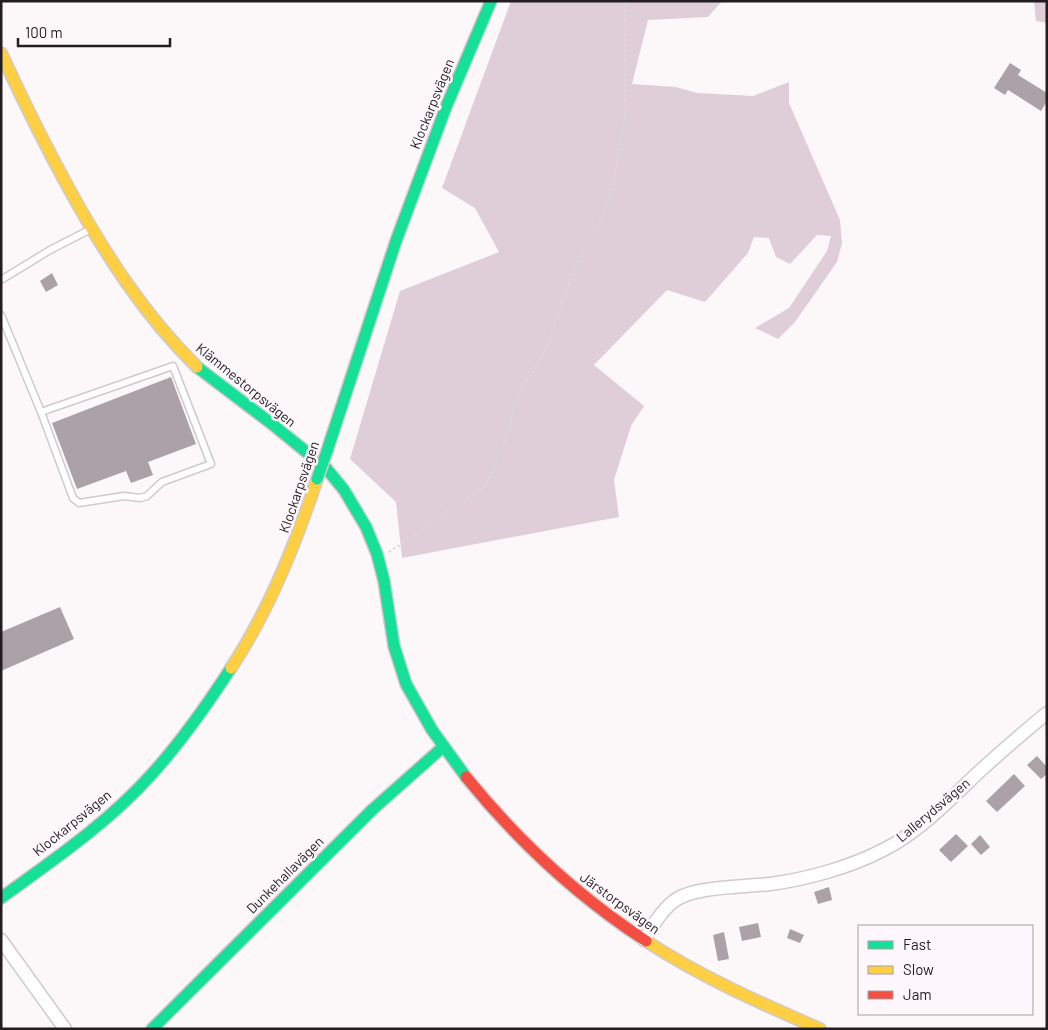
<svg xmlns="http://www.w3.org/2000/svg" width="1048" height="1030" viewBox="0 0 1048 1030" font-family="Barlow,sans-serif">
	<style>
		.forest { fill: #dfcdd8 }
		.building { fill: #aaa2a6 }
		.lines { fill: none; stroke-linecap: round; stroke-linejoin: round }
		.lane-casing { stroke: #cfcacd; stroke-width: 9 }
		.street-casing { stroke: #cfcacd; stroke-width: 15 }
		.fast-casing { stroke: #cfcacd; stroke-width: 14 }
		.slow-casing { stroke: #cfcacd; stroke-width: 14 }
		.jam-casing { stroke: #cfcacd; stroke-width: 14 }
		.path { stroke: #d9d8d9; stroke-width: 2; stroke-dasharray: 2.5 2.5; stroke-linecap: butt }
		.lane { stroke: #fffefe; stroke-width: 6 }
		.street { stroke: #fffefe; stroke-width: 12 }
		.fast { stroke: #16e098; stroke-width: 11 }
		.slow { stroke: #ffcf43; stroke-width: 11 }
		.jam { stroke: #f24e42; stroke-width: 11 }
		.fast-bridge-casing { stroke: #cfcacd; stroke-width: 14; stroke-linecap: butt }
		.fast-bridge { stroke: #16e098; stroke-width: 11 }
		.labels { text-anchor: middle; stroke-width: 5; stroke-linejoin: round; paint-order: stroke }
		.street-label { font-size: 14px; fill: #231d20; stroke: #fdf7fb }
	</style>
	<rect width="100%" height="100%" fill="#fcf8fa"/>
	<path class="forest" d="M 511,1 L 722,1 L 708,17 L 648,20 L 632,84 L 675,87 L 698,93 L 753,96 L 789,82 L 789,103 L 840,220 L 842,244 L 837,262 L 795,322 L 778,339 L 755,328 L 789,308 L 827,251 L 831,236 L 817,235 L 790,264 L 776,257 L 769,238 L 754,237 L 748,253 L 705,302 L 667,290 L 594,365 L 644,406 L 631,426 L 614,480 L 619,517 L 402,558 L 396,502 L 350,459 L 400,291 L 499,252 L 475,208 L 442,188 Z
		M 1034,1 L 1047,1 L 1047,23 L 1036,21 Z"/>
	<path class="building" d="M 1010,63 L 1021,70 L 1018,75 L 1047,93 L 1047,101 L 1041,111 L 1008,90 L 1005,95 L 994,88 Z
		M 52,273 L 58,285 L 46,292 L 40,281 Z
		M 171,377 L 196,444 L 148,462 L 153,475 L 131,483 L 126,471 L 77,489 L 52,423 Z
		M 60,607 L 74,639 L 1,671 L 1,632 Z
		M 1037,756 L 1047,767 L 1047,774 L 1041,779 L 1027,765 Z
		M 1014,774 L 1025,786 L 997,812 L 986,801 Z
		M 956,834 L 968,846 L 951,862 L 939,850 Z
		M 980,835 L 990,847 L 981,855 L 971,844 Z
		M 829,887 L 832,900 L 818,904 L 814,892 Z
		M 758,923 L 761,937 L 742,941 L 739,927 Z
		M 790,929 L 804,935 L 800,943 L 787,938 Z
		M 724,932 L 729,959 L 718,961 L 713,935 Z"/>
	<g class="lines">
		<g class="lane-casing">
			<path id="lane" d="M 1,280 L 50,250 L 91,229
				M 1,315 L 41,412
				M 173,366 L 211,464 L 162,482 L 147,496 L 140,498 L 124,496 L 79,503 L 73,498 L 41,412 Z"/>
		</g>
		<g class="street-casing">
			<path id="street" d="M 1,940 L 65,1029
				M 644,940 C 652,927 661,911 674,901 C 693,886 745,887 770,884 C 808,879 851,867 885,849 C 921,831 952,797 981,770 C 1003,750 1025,731 1047,713"/>
		</g>
		<g class="fast-casing">
			<path id="fast" d="M 197,367 L 272,424 L 326,468 L 344,490 L 366,527 L 377,554 L 384,581 L 394,646 L 406,684 L 432,730 L 466,777
				M 327,451 L 396,241 L 446,107 L 491,1
				M 1,898 C 53,860 108,823 151,775 C 181,742 207,705 231,668
				M 152,1029 L 372,810 L 443,747"/>
		</g>
		<g class="slow-casing">
			<path id="slow" d="M 1,53 C 22,99 45,145 69,189 C 105,254 144,315 197,367
				M 231,668 C 269,610 295,545 317,479
				M 646,941 C 701,977 760,1003 820,1029"/>
		</g>
		<g class="jam-casing">
			<path id="jam" d="M 466,777 C 518,841 577,896 646,941"/>
		</g>
		<path class="path" d="M 389,552 L 413,537 L 445,513 L 476,494 L 488,481 L 509,431 L 514,408 L 523,385 L 533,372 L 548,343 L 574,269 L 601,219 L 612,192 L 625,116 L 625,1"/>
		<use href="#lane" class="lane"/>
		<use href="#street" class="street"/>
		<use href="#fast" class="fast"/>
		<use href="#slow" class="slow"/>
		<use href="#jam" class="jam"/>
		<g class="fast-bridge-casing">
			<path id="fast-bridge" d="M 317,479 L 327,451"/>
		</g>
		<use href="#fast-bridge" class="fast-bridge"/>
	</g>
	<g class="labels">
		<g class="street-label">
			<text transform="translate(432 104) rotate(-68)" y="5">Klockarpsvägen</text>
			<text transform="translate(246 385) rotate(39)" y="5">Klämmestorpsvägen</text>
			<text transform="translate(299 487) rotate(-71)" y="5">Klockarpsvägen</text>
			<text transform="translate(933 810) rotate(-40)" y="5">Lallerydsvägen</text>
			<text transform="translate(72 823) rotate(-39)" y="5">Klockarpsvägen</text>
			<text transform="translate(285 875) rotate(-45)" y="5">Dunkehallavägen</text>
			<text transform="translate(620 903) rotate(36)" y="5">Järstorpsvägen</text>
		</g>
	</g>
	<rect width="1048" height="1030" fill="none" stroke="#231d20" stroke-width="5"/>
	<rect x="858" y="925" width="175" height="90" fill="#fdf7fb" stroke="#a6a0a3"/>
	<rect x="868" y="941" width="25" height="8" fill="#16e098" stroke="#a6a0a3"/>
	<text x="903" y="950" font-size="15" fill="#231d20">Fast</text>
	<rect x="868" y="966" width="25" height="8" fill="#ffcf43" stroke="#a6a0a3"/>
	<text x="903" y="975" font-size="15" fill="#231d20">Slow</text>
	<rect x="868" y="991" width="25" height="8" fill="#f24e42" stroke="#a6a0a3"/>
	<text x="903" y="1000" font-size="15" fill="#231d20">Jam</text>
	<path d="M18 38v8h152v-8" fill="none" stroke="#231d20" stroke-width="2.5"/>
	<text x="25" y="38" font-size="15" fill="#231d20" stroke="#fdf7fb" stroke-width="4" paint-order="stroke">100 m</text>
</svg>
